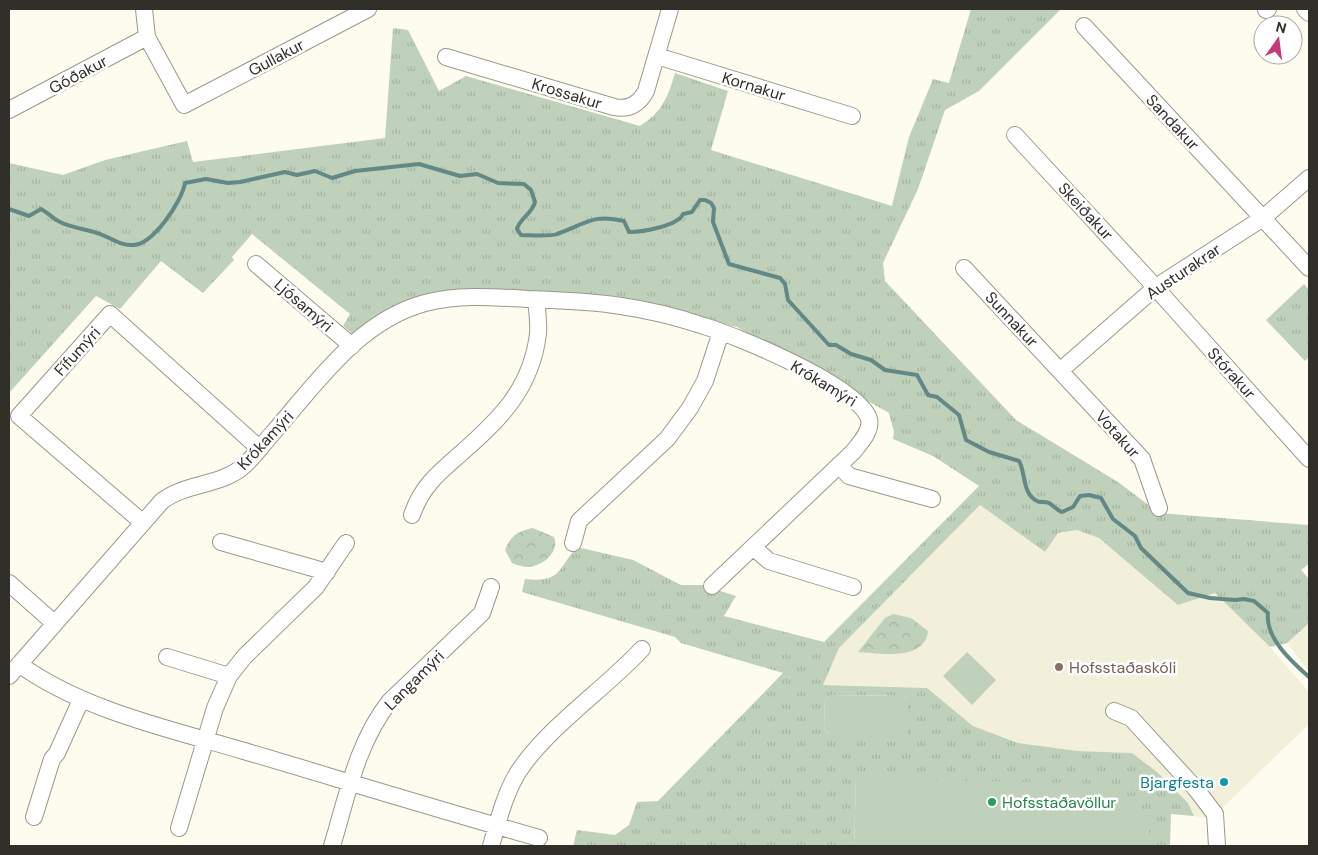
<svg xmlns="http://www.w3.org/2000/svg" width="1318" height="855" viewBox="0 0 1318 855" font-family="'DM Sans',sans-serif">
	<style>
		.built { fill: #f2efda }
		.grass { fill: url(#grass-tufts); fill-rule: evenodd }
		.park { fill: url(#park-crowns) }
		.pitch { fill: #bfd1bb }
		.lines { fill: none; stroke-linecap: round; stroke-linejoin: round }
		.stream { stroke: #638886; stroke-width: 4 }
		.minor-casing { stroke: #9a988c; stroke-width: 18 }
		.minor { stroke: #fff; stroke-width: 16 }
		.education-dot { fill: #8d6e63; stroke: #fff; stroke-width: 2 }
		.culture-dot { fill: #0f9aa8; stroke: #fff; stroke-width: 2 }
		.leisure-dot { fill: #2e9e5b; stroke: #fff; stroke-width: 2 }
		.labels { text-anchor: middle; stroke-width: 5; stroke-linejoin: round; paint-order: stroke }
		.street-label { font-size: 16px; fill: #302f2a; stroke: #fff }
		.education-label { font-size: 16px; fill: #785e54; stroke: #fff; text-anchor: start }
		.culture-label { font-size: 16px; fill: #0d838f; stroke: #fff; text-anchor: end }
		.leisure-label { font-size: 16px; fill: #27864d; stroke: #fff; text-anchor: start }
	</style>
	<defs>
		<pattern id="grass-tufts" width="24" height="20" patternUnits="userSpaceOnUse" patternTransform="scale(1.25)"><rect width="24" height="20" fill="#bfd1bb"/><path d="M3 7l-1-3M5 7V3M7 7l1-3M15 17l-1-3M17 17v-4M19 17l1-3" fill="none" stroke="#a4b4a1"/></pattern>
		<pattern id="park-crowns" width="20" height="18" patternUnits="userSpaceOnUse" patternTransform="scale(1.25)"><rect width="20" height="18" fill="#bfd1bb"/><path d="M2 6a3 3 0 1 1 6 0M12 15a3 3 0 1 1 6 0" fill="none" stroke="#a4b4a1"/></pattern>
	</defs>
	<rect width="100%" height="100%" fill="#fefcee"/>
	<path class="built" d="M 980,505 L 1045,552 L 1058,533 L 1077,530 L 1099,538 L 1126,559 L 1215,593 L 1270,647 L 1309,692 L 1309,724 L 1211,819 L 1194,816 L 1188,803 L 1132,753 L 1078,751 L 1018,743 L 973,726 L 927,688 L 822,685 L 839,648 Z
		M 1309,623 L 1309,672 L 1287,643 Z"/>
	<path class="grass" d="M 971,9 L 1061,9 L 979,91 L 945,110 L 918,189 L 883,263 L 885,281 L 1016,420 L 1118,482 L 1159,513 L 1309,525 L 1309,564 L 1301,570 L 1309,579 L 1309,623 L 1287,643 L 1270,647 L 1215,593 L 1178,605 L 1099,538 L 1077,530 L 1058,533 L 1045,552 L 980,505 L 839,648 L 823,685 L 927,688 L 973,726 L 1018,743 L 1078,751 L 1132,753 L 1157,772 L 1188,803 L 1194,816 L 1171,814 L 1170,846 L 1149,846 L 1149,821 L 856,778 L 854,846 L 573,846 L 577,830 L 615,835 L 629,825 L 637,802 L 658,801 L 783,673 L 681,643 L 675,637 L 522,592 L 525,579 C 562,583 557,569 577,547 L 633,560 L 681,585 L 702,585 L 736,596 L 724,616 L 824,642 L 979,486 L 933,456 L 893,439 L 894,432 L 889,413 L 737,327 L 702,319 L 469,290 L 411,298 L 355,336 L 343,326 L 350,314 L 252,234 L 232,257 L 234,260 L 203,293 L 161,261 L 120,309 L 96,296 L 9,393 L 9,163 L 63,175 L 105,160 L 187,141 L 193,162 L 385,138 L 393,28 L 408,30 L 439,91 L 466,76 L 640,126 C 662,112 668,97 675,73 L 728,91 L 711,150 L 892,206 L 909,137 L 933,79 L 949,83 ZM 830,695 L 903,696 L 908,699 L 829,734 L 824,729 L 825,701 Z
		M 1304,284 L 1309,290 L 1309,357 L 1305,361 L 1266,320 Z"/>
	<path class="park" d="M 533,528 L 554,537 C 560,552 543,566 528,567 C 523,567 517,565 512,563 L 505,550 C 510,536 518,531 533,528 Z
		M 893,614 L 911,618 L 928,631 C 924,662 881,653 858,652 L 885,618 Z"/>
	<path class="pitch" d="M 967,652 L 996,680 L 972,705 L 943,676 Z
		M 830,695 L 903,696 L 908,699 L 908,733 L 903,737 L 829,734 L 824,729 L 825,701 Z
		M 856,778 L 1110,784 L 1149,821 L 1149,846 L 854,846 Z"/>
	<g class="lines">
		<path class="stream" d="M 9,209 L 29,216 L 41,209 C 48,213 54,219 60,222 C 72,228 85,229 97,233 C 110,237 120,246 133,245 C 153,245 182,201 185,183 L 206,179 L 228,183 L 240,182 L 285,172 L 297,175 L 315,171 L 332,178 L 355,171 L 419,164 L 460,176 L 477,174 L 498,183 L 524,184 L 531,190 L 535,202 C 532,214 519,219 517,229 L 521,235 C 530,235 549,237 557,234 C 584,225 592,213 624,221 L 629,232 C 642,232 678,226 683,214 L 692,212 L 700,200 L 705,200 L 711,203 L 714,208 L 713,222 L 729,264 L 780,278 L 785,284 L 788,300 L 829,345 L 836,345 L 851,354 L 871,360 L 885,370 L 917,375 L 928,395 L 937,397 L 959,415 L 966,440 L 989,452 L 1019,461 C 1026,473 1022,494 1037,501 C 1040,503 1045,501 1049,503 C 1054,506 1056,510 1062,512 L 1073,507 L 1080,496 L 1089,495 L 1101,498 L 1113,519 L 1135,536 L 1141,548 L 1188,593 L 1210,598 L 1235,600 L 1244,599 L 1254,601 L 1268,613 C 1265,638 1292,662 1309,677"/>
		<g class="minor-casing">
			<path id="minor" d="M 144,9 L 147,37 L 184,105 L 368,9
				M 1305,9 L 1309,13
				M 1266,10 L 1268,9
				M 1084,26 L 1309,268
				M 657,56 L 852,116
				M 446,57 L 614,107 C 629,110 639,104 646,91 L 670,9
				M 9,110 L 147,37
				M 1015,135 L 1147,278 L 1309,459
				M 256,264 L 352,346
				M 964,268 L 1142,459 L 1159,508
				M 1061,370 L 1156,287 L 1263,218 L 1309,178
				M 839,465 L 849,476 L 932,499
				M 412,515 C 421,488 437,474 458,456 C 499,420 531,390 538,334 C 539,323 537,310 536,299
				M 142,522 L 19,416 L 110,314 L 259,448
				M 221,542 L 327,572
				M 573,543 L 579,521 L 667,439 L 690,408 L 705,381 L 721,332
				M 753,547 L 769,561 L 853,587
				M 9,583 L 54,623
				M 167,657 L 229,676
				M 19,664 C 82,710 170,729 244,751 C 342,780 440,810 539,838
				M 9,676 L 162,501 C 186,483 217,486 240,469 C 252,460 262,445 272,434 C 316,384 358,321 425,303 C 458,294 494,297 527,299 C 559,300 590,301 621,306 C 649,310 677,317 704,326 C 737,336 859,386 869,419 C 872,431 860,443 853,452 L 712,586
				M 1114,711 L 1131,718 L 1196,789 L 1215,814 L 1217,846
				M 34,817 L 52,759 L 57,753 L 81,700
				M 179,828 L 215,708 L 229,676 L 245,656 L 316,587 L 346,543
				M 332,846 C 347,797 357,742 390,701 L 482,613 L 491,587
				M 491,846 C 498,822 504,796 517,774 C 544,730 605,689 642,649"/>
		</g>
		<use href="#minor" class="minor"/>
	</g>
	<circle class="education-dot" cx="1059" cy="667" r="5"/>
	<circle class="culture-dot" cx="1224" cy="782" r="5"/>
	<circle class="leisure-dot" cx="992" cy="802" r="5"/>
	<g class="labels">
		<g class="street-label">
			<text transform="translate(276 57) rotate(-28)" y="6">Gullakur</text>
			<text transform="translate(78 74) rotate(-28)" y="6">Góðakur</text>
			<text transform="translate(754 86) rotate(17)" y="6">Kornakur</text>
			<text transform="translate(567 93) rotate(17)" y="6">Krossakur</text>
			<text transform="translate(1173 122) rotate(47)" y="6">Sandakur</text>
			<text transform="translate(1086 211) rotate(47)" y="6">Skeiðakur</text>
			<text transform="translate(1183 271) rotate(-34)" y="6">Austurakrar</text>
			<text transform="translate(304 305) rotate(41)" y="6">Ljósamýri</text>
			<text transform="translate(1012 319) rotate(47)" y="6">Sunnakur</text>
			<text transform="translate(77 351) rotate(-48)" y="6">Fífumýri</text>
			<text transform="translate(1232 373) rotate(48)" y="6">Stórakur</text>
			<text transform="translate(824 383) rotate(31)" y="6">Krókamýri</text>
			<text transform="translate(1118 434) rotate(48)" y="6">Votakur</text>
			<text transform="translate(265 440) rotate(-47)" y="6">Krókamýri</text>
			<text transform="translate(414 680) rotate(-45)" y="6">Langamýri</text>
		</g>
		<g class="education-label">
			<text x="1069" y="673">Hofsstaðaskóli</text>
		</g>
		<g class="culture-label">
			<text x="1214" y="788">Bjargfesta</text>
		</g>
		<g class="leisure-label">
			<text x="1002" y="808">Hofsstaðavöllur</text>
		</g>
	</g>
	<rect width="1318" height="855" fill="none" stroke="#302f2a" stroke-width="20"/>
	<g transform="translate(1278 40) rotate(14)"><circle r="24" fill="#ffffff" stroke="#acacaa"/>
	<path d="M0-4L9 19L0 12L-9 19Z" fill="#c23b79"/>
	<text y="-8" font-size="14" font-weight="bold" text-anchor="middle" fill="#302f2a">N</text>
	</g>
</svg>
